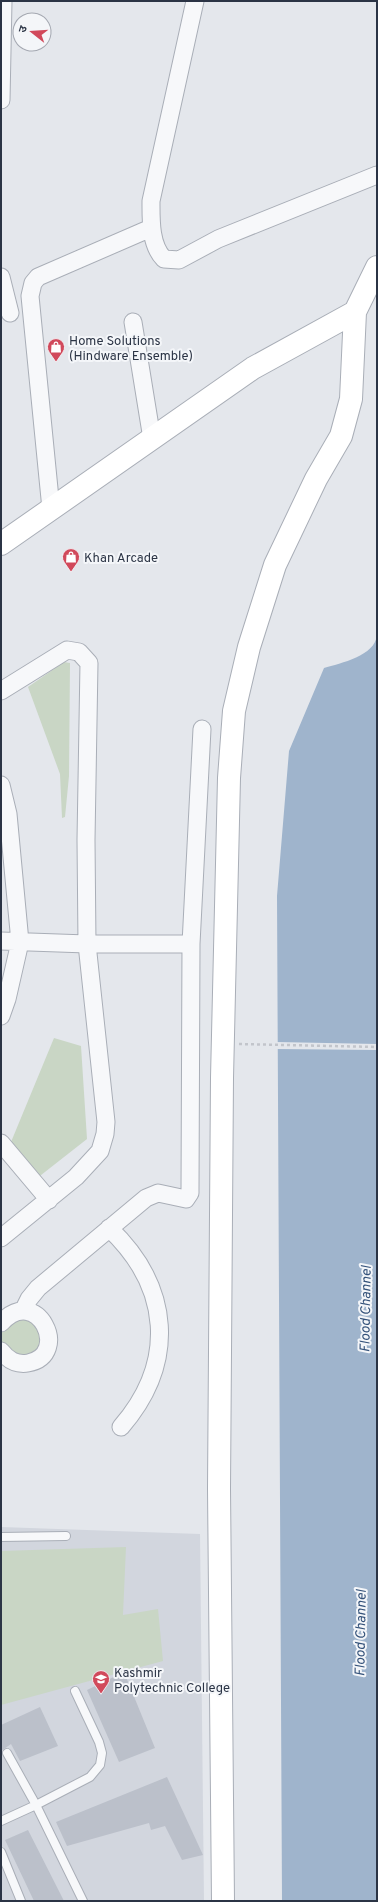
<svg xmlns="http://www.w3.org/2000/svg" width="378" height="1902" viewBox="0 0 378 1902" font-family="Overpass,'Noto Sans Devanagari',sans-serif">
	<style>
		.built { fill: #d2d6de }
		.green { fill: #c9d6c5 }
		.water { fill: #9fb4cc }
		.pier { fill: #e4e7ec }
		.building { fill: #bbc0ca }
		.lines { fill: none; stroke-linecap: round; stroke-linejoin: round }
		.service-casing { stroke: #a9aeb7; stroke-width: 10 }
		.minor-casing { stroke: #a9aeb7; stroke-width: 19 }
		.secondary-casing { stroke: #a9aeb7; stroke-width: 24 }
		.path { stroke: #c2c5cb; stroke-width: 2.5; stroke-dasharray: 3 3; stroke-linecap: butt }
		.service { stroke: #f7f8fa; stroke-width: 8 }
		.minor { stroke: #f7f8fa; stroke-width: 17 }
		.secondary { stroke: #fff; stroke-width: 22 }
		.labels { text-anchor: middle; stroke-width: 4; stroke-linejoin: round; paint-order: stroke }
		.poi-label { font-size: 13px; fill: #2b3445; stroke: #f4f6f9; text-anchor: start }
		.water-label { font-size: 14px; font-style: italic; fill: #34527a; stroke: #f4f6f9 }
	</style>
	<rect width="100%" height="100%" fill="#e4e7ec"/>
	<path class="built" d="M 1,1527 L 200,1534 L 204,1901 L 1,1901 Z"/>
	<path class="green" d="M 64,662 L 70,663 L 69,776 L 65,817 L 62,818 L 60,774 L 28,687 Z
		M 54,1038 L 81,1046 L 87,1139 L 36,1179 L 11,1142 Z
		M 19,1316 L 39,1324 L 40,1350 L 23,1360 L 1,1345 L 2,1329 Z
		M 126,1547 L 123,1615 L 158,1609 L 163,1661 L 1,1705 L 1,1551 Z"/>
	<path class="water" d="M 377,635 L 377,1901 L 282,1901 L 277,896 L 289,751 L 324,668 C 341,663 375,656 377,635 Z"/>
	<path class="pier" d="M 276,1042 L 377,1044 L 377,1050 L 276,1049 Z"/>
	<path class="building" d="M 124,1672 L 155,1748 L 119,1762 L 87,1690 Z
		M 40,1707 L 58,1746 L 20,1761 L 11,1744 L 1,1751 L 1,1725 Z
		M 167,1777 L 203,1855 L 182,1860 L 165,1826 L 151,1830 L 149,1823 L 67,1846 L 56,1822 Z
		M 28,1830 L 64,1901 L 34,1901 L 5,1840 Z"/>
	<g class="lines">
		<g class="service-casing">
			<path id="service" d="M 1,1537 L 66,1536
				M 7,1753 L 36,1805 L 83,1901
				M 1,1821 L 36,1805 L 90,1777 L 100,1765 L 102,1753 L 99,1742 L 75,1691
				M 1,1852 L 21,1901"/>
		</g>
		<g class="minor-casing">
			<path id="minor" d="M 195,1 L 151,201 C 151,219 150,245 164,259 L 179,260 L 218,239 L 377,175
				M 1,100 L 3,1
				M 1,277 L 10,313
				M 133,322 L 152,439
				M 51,509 L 30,296 L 33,283 L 38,277 L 151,228
				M 1,691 L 67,650 L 79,652 L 89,663 L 86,840 L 87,944 L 106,1122 L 105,1134 L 100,1151 L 76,1177 L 1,1238
				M 1,785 L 8,814 L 20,942 L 7,999 L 1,1016
				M 1,941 L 87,944 L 191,944
				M 1,1143 L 49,1200
				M 109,1228 C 171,1287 177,1362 121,1427
				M 23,1311 L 29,1299 L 38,1288 L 146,1198 L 158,1193 L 186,1199 L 190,1193 L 191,944 L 202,729
				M 1,1323 C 37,1283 72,1355 28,1363 C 16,1365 8,1360 1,1351"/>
		</g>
		<g class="secondary-casing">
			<path id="secondary" d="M 1,544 L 253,368 L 355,312 L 377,267
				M 223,1901 L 219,1489 L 222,1078 L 229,778 L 234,711 L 249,647 L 275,565 L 316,479 L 341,436 L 351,399 L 355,312"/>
		</g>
		<path class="path" d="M 239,1044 L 377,1047"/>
		<use href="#service" class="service"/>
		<use href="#minor" class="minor"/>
		<use href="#secondary" class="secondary"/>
	</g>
	<defs>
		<g id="shop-pin" transform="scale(0.9)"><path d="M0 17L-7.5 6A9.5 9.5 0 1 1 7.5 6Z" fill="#d1495b" stroke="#f4f6f9"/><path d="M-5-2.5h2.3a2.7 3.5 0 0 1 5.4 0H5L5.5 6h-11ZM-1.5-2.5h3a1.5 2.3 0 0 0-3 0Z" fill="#fff"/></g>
		<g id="university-pin" transform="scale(0.9)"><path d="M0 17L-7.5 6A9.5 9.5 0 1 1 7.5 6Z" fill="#d1495b" stroke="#f4f6f9"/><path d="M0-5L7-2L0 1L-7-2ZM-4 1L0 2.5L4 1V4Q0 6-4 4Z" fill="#fff"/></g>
	</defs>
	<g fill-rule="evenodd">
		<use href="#shop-pin" x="56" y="347"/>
		<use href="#shop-pin" x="71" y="557"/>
		<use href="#university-pin" x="101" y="1679"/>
	</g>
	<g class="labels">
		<g class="poi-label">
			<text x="69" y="345">Home Solutions<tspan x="69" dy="15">(Hindware Ensemble)</tspan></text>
			<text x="84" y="562">Khan Arcade</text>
			<text x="114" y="1677">Kashmir<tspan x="114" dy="15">Polytechnic College</tspan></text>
		</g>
		<g class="water-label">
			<text transform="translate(365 1309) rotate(-89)" y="5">Flood Channel</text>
			<text transform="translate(360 1633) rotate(-89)" y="5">Flood Channel</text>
		</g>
	</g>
	<rect width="378" height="1902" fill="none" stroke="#2b3445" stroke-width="4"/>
	<g transform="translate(32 32) rotate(287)"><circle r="19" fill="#f4f6f9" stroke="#a4a8b1"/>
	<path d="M0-3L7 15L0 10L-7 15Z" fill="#d1495b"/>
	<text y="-6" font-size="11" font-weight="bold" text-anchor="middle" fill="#2b3445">उ</text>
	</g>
</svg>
